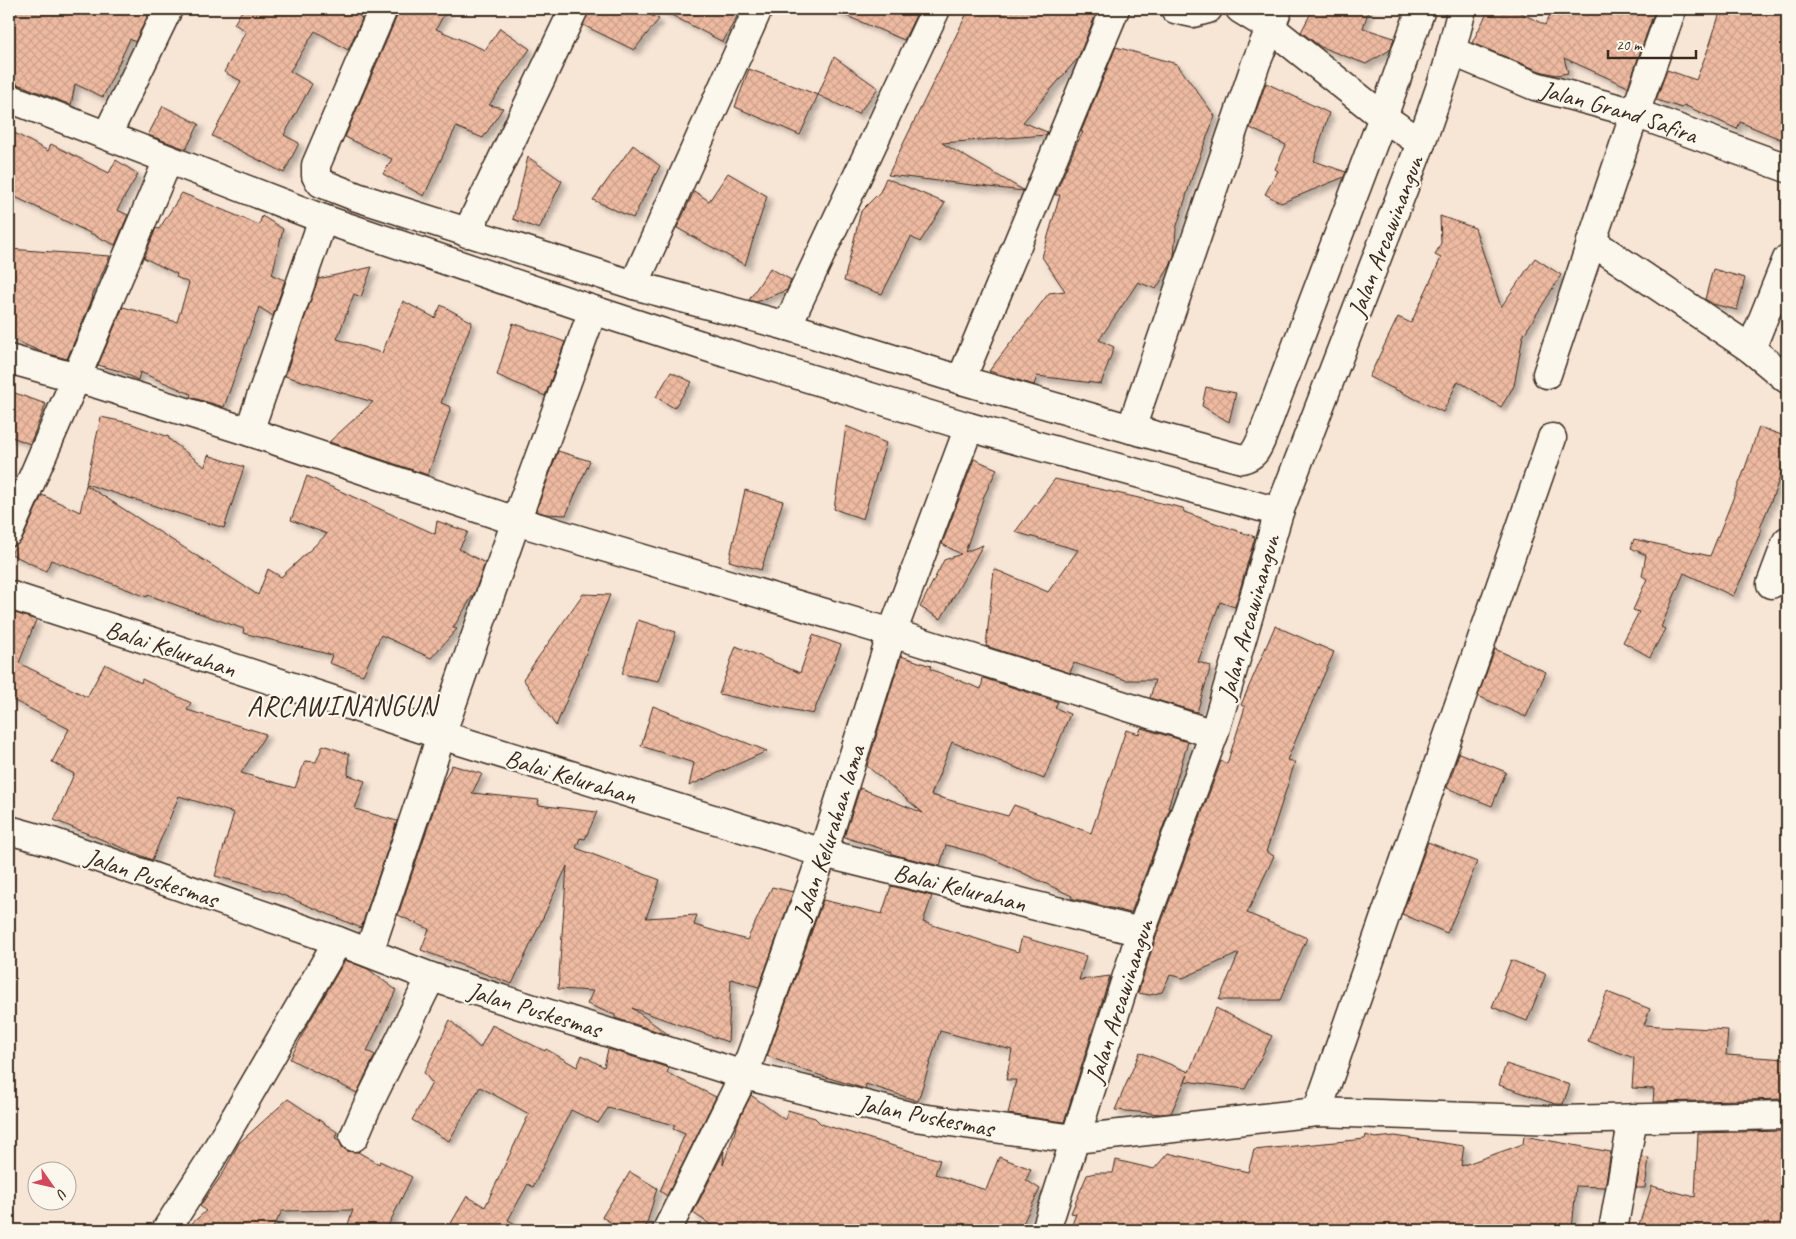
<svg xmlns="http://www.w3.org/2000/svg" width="1796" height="1239" viewBox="0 0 1796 1239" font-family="Caveat,sans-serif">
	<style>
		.building { fill: url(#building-cross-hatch); stroke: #3b2a1e; filter: url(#shadow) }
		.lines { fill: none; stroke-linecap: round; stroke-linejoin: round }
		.street-casing { stroke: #3b2a1e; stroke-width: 31 }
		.street { stroke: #fbf7ec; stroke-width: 28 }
		.labels { text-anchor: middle; stroke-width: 4.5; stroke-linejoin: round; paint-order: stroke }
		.street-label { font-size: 25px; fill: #3b2a1e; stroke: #fbf7ec }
		.quarter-label { font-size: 28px; letter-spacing: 1px; fill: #3b2a1e; stroke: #fbf7ec }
	</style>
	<defs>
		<pattern id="building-cross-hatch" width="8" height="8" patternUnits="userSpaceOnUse" patternTransform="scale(1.25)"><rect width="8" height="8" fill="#eebaa1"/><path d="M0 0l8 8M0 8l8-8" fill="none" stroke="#cda08a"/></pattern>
		<filter id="shadow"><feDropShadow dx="4.5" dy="4.5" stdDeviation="2.5" flood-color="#0004"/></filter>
	</defs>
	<rect width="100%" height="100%" fill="#f7e5d6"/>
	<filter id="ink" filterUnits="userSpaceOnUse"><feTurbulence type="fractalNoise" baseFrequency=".02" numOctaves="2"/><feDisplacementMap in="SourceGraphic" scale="10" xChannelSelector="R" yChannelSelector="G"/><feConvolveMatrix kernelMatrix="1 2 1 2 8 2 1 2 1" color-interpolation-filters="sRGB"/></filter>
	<g filter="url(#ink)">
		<path class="building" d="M 18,9 L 142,9 L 149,13 L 135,42 L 130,39 L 103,97 L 75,84 L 71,105 L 15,83 L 9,83 L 9,27 Z
			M 243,9 L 353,9 L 362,19 L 348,50 L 315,31 L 290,71 L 312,84 L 284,135 L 299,143 L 284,173 L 212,136 L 241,81 L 224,72 L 246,31 L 234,24 Z
			M 400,9 L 447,9 L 436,29 L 485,50 L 500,28 L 530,49 L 489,105 L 503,108 L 483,138 L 456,127 L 424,196 L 383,174 L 392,159 L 345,137 Z
			M 589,9 L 637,9 L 659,19 L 634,50 L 583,25 Z
			M 660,9 L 741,9 L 723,42 Z
			M 830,9 L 919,9 L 904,40 Z
			M 969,9 L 1098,9 L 1078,58 L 1023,122 L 1047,132 L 1046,135 L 942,143 L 1023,190 L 1023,191 L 888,175 Z
			M 1313,9 L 1369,9 L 1363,28 L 1394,38 L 1390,50 L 1366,64 L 1321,47 L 1301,32 Z
			M 1489,9 L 1513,9 L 1545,25 L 1553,9 L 1655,10 L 1628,87 L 1564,58 L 1568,73 L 1556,75 L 1540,71 L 1472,43 Z
			M 1721,9 L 1787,9 L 1787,142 L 1740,122 L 1737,129 L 1684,105 L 1682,108 L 1656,100 L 1667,70 L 1696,80 L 1710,44 Z
			M 1116,47 L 1177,64 L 1215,116 L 1193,174 L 1176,229 L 1174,256 L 1170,266 L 1156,289 L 1138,282 L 1099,340 L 1114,347 L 1101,384 L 1037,376 L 1034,385 L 989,371 L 1049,293 L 1065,291 L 1042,257 L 1060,195 L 1055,195 L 1076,145 L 1083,132 L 1081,132 Z
			M 834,57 L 878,88 L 858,114 L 818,95 Z
			M 749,69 L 818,95 L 800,135 L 735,107 Z
			M 1266,83 L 1329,113 L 1314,161 L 1346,172 L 1344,177 L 1281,203 L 1265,194 L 1278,171 L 1275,169 L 1286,145 L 1250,128 Z
			M 163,106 L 199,124 L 186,149 L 148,135 Z
			M 9,130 L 48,151 L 51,144 L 109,173 L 116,160 L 138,174 L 117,210 L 128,215 L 115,245 L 9,194 Z
			M 633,145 L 660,166 L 633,218 L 593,200 Z
			M 528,157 L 562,181 L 539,229 L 513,219 Z
			M 728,173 L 767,196 L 745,265 L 677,228 L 694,191 L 709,201 Z
			M 886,178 L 945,203 L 920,242 L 911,237 L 882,294 L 844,281 L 861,211 L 880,192 Z
			M 182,193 L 259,225 L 262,216 L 283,229 L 272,275 L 285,280 L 273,316 L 259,307 L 224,407 L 190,397 L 191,394 L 140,372 L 138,380 L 120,371 L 98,365 L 123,307 L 177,322 L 189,283 L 176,277 L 177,274 L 144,258 L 156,228 L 159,229 Z
			M 1440,216 L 1475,228 L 1501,307 L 1535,258 L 1561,275 L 1523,336 L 1514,386 L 1501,407 L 1458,381 L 1443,412 L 1369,377 L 1398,317 L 1411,323 L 1441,258 L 1435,255 L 1441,243 Z
			M 9,249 L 110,256 L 92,296 L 93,297 L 67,359 L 42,352 L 9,338 Z
			M 372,267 L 361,297 L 354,294 L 337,339 L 382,353 L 403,301 L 435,318 L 441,305 L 472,322 L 441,403 L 451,407 L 428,475 L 329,442 L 373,402 L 285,376 L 318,279 Z
			M 770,268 L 791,280 L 787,290 L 756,302 L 749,300 Z
			M 1713,269 L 1745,278 L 1737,310 L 1713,304 L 1705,299 Z
			M 513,323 L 565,342 L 545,396 L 497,375 Z
			M 671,372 L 692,382 L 674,408 L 656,397 Z
			M 1206,387 L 1236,393 L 1229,422 L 1202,406 Z
			M 9,391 L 46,404 L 30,444 L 9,436 Z
			M 101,417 L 129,423 L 169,437 L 169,439 L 205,467 L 208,455 L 244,467 L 224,528 L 86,484 Z
			M 846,426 L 886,443 L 863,519 L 834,509 Z
			M 1759,427 L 1787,437 L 1787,456 L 1775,491 L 1760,528 L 1762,529 L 1745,567 L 1747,567 L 1733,596 L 1684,573 L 1661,627 L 1665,629 L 1650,657 L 1623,642 L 1639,612 L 1633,610 L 1647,579 L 1642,576 L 1646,555 L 1631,548 L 1634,539 L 1710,556 L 1744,471 Z
			M 558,451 L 590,461 L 566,515 L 546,514 L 536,511 Z
			M 974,459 L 997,469 L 984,496 L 965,552 L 983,545 L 941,619 L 920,607 L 944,560 L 961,554 L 942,544 Z
			M 307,476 L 435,534 L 437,521 L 468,532 L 459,549 L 485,563 L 475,592 L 453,628 L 457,629 L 431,658 L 381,635 L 363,675 L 329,663 L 332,655 L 243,633 L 244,629 L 148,595 L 147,597 L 51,560 L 46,571 L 11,554 L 15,546 L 23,538 L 42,495 L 80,512 L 86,485 L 258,595 L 268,569 L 281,577 L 327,534 L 291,520 Z
			M 1055,479 L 1183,508 L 1184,512 L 1255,537 L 1235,607 L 1220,602 L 1198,662 L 1211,666 L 1197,712 L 1150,698 L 1155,680 L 1126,680 L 1074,663 L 1070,673 L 986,646 L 994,569 L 1048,592 L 1078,550 L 1015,532 Z
			M 745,490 L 783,501 L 761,570 L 729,561 Z
			M 583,594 L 610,595 L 556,726 L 523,679 Z
			M 9,611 L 36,620 L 19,663 L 87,697 L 105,664 L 141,683 L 142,679 L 191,703 L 187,710 L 266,734 L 241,773 L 295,788 L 305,761 L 316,762 L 323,745 L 349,754 L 348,775 L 365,781 L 355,809 L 397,821 L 361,928 L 278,893 L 215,876 L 234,813 L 179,796 L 152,860 L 54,820 L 74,774 L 52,762 L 69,729 L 9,698 Z
			M 638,620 L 676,632 L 659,681 L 622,674 Z
			M 1275,626 L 1334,652 L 1287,760 L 1295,762 L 1266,852 L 1274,856 L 1247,913 L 1307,938 L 1280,1000 L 1219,1000 L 1239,953 L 1183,978 L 1170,975 L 1162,992 L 1150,995 L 1138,993 L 1156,937 L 1221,761 L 1227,764 L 1245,707 L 1241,705 Z
			M 813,635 L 841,645 L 813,714 L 719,694 L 736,646 L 800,673 Z
			M 1495,649 L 1546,672 L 1526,717 L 1478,696 Z
			M 901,656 L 931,666 L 930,669 L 981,689 L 983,678 L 1058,702 L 1055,708 L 1070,714 L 1044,779 L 952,742 L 931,795 L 1008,816 L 1014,805 L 1091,833 L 1126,730 L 1139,734 L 1141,728 L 1188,742 L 1168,808 L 1170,808 L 1131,913 L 1071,898 L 1072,896 L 987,856 L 946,845 L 940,866 L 892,854 L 892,852 L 844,837 L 860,788 L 923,813 L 867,766 Z
			M 653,706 L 767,751 L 689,786 L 694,763 L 641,746 Z
			M 1459,753 L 1506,772 L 1492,806 L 1447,788 Z
			M 452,765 L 482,774 L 472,793 L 539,800 L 538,805 L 597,812 L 585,839 L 580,838 L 576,848 L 660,880 L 646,918 L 697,915 L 694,925 L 747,940 L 772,887 L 793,892 L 759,987 L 731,979 L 728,1042 L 632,1008 L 669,1035 L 615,1018 L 615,1015 L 587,1004 L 593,991 L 558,989 L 567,866 L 512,984 L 421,950 L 429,929 L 398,915 L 443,782 Z
			M 1428,842 L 1477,862 L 1462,899 L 1447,933 L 1402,914 Z
			M 891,886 L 932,896 L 923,922 L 1018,952 L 1022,937 L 1086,956 L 1079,980 L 1110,976 L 1064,1122 L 1008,1114 L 1016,1080 L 1006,1080 L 1012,1050 L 940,1031 L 918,1101 L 866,1084 L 865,1089 L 859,1087 L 806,1071 L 767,1056 L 823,900 L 882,914 Z
			M 345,960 L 368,969 L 396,990 L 367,1051 L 375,1055 L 357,1093 L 290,1059 L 308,1024 Z
			M 1511,960 L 1546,974 L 1527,1021 L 1492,1007 Z
			M 1607,992 L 1650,1009 L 1644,1025 L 1728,1030 L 1726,1055 L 1787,1059 L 1785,1099 L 1653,1102 L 1654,1089 L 1632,1088 L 1634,1058 L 1588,1041 Z
			M 1216,1008 L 1272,1036 L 1245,1089 L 1185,1081 L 1188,1075 L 1171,1113 L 1161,1114 L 1115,1110 L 1140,1052 L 1189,1072 Z
			M 450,1020 L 480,1048 L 492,1025 L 545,1051 L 546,1049 L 577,1067 L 582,1055 L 604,1067 L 608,1049 L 669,1068 L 667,1073 L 716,1097 L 667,1196 L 660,1191 L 685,1134 L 673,1129 L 675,1125 L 608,1108 L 598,1123 L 571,1110 L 533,1187 L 528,1184 L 508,1220 L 526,1230 L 447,1230 L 467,1196 L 485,1207 L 529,1114 L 480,1087 L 449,1141 L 412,1120 L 432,1083 L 424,1073 Z
			M 1506,1064 L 1570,1085 L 1563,1104 L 1555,1104 L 1499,1085 Z
			M 751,1095 L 785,1120 L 788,1110 L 815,1118 L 821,1124 L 940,1160 L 935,1174 L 986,1190 L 999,1157 L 1031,1169 L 1026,1180 L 1040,1189 L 1021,1227 L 1008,1230 L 719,1230 L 693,1213 L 724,1151 L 723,1165 L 740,1117 Z
			M 288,1099 L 337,1132 L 335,1138 L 339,1140 L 342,1147 L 347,1151 L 358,1152 L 379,1164 L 380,1161 L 412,1177 L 386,1230 L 346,1230 L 353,1210 L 282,1211 L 272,1230 L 184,1230 L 206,1211 L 200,1206 L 223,1173 L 239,1143 Z
			M 1783,1131 L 1783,1138 L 1787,1138 L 1787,1230 L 1719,1230 L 1697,1226 L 1695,1230 L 1637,1230 L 1652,1186 L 1695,1197 L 1698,1133 Z
			M 1366,1135 L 1375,1138 L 1395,1136 L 1464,1146 L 1461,1166 L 1523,1144 L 1524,1136 L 1611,1152 L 1605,1187 L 1576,1186 L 1572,1230 L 1070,1230 L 1076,1214 L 1071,1213 L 1087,1175 L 1095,1173 L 1113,1173 L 1116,1160 L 1154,1169 L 1168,1153 L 1248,1172 L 1254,1150 L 1365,1139 Z
			M 1642,1157 L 1649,1158 L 1645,1188 L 1636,1188 Z
			M 630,1172 L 657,1188 L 645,1230 L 623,1230 L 602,1217 Z"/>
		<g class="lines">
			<g class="street-casing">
				<g id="street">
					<path d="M 383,9 L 316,165 L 316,176 L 321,183 L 357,197 L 634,285 L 787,326 L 961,380 L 1131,429 L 1242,459 C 1254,456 1256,451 1261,440 L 1383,117 L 1421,9"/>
					<path d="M 1175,9 L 1193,13 L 1208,9"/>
					<path d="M 1240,9 L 1271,28 L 1383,117 L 1421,143"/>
					<path id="s1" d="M 1451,51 L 1535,86 L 1635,113 L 1787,168"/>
					<path d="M 9,98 L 323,219 L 593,310 L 713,349 L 969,427 L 1279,512"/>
					<path d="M 107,135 L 168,9"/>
					<path d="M 467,233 L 574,9"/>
					<path d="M 1591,241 L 1751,349 L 1787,379"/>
					<path d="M 634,285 L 758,9"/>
					<path d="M 787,326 L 936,9"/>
					<path d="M 1751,349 L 1787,259"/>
					<path d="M 9,359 L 94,383 L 250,432 L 516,521 L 892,633 L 1214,734"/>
					<path d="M 1547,374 L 1635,113 L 1672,9"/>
					<path d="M 961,380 L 1115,9"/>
					<path d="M 1131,429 L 1256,63 L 1278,9"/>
					<path d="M 250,432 L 254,417 L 323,219"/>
					<path d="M 9,532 L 76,378 L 168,160"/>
					<path d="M 1771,584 L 1787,541"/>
					<path d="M 9,595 L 441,735 L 823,853 L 1141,932"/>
					<path d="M 9,830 L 52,842 L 338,941 L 431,977 L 744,1075 L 914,1117 L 1075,1139 L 1317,1112 L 1559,1120 L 1787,1115"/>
					<path d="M 369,952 L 423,792 L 441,735 L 516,521 L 593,310"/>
					<path d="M 1317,1112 L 1552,438"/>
					<path d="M 354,1137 L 366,1109 L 431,977"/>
					<path d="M 166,1230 L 207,1166 L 338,941"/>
					<path id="s2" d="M 667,1230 L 744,1075 L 823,853 L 892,633 L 969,427"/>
					<path d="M 1046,1230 L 1141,932 L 1214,734 L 1279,512 L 1421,143 L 1447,68 L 1462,9"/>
					<path d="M 1613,1230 L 1633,1118"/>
				</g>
			</g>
			<use href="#street" class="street"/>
		</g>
	</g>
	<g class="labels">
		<g class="street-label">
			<text dy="9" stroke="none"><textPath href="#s1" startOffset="179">Jalan Grand Safira</textPath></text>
			<text transform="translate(1385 236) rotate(-69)" y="9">Jalan Arcawinangun</text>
			<text transform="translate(1248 617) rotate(-74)" y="9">Jalan Arcawinangun</text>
			<text transform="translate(171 648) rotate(18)" y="9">Balai Kelurahan</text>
			<text transform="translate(571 776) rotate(17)" y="9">Balai Kelurahan</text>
			<text dy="9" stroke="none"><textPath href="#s2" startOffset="430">Jalan Kelurahan lama</textPath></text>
			<text transform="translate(152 877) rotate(19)" y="9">Jalan Puskesmas</text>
			<text transform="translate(960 887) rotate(14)" y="9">Balai Kelurahan</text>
			<text transform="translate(1119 1001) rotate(-72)" y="9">Jalan Arcawinangun</text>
			<text transform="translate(535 1009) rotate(17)" y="9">Jalan Puskesmas</text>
			<text transform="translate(926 1115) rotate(11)" y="9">Jalan Puskesmas</text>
		</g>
		<g class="quarter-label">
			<text x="342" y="715">ARCAWINANGUN</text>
		</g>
	</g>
	<rect width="1796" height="1239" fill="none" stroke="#fbf7ec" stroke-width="30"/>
	<rect x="15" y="15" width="1766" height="1209" fill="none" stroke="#3b2a1e" stroke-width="2" filter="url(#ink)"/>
	<g transform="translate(52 1186) rotate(124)"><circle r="24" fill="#fbf7ec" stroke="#aea59a"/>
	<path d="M0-4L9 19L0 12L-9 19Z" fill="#d1495b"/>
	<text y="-8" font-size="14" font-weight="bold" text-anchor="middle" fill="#3b2a1e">U</text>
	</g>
	<path d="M1608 50v8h88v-8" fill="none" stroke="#3b2a1e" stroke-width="2.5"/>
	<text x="1616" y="50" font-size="15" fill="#3b2a1e" stroke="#fbf7ec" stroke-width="4" paint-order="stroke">20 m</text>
</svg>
